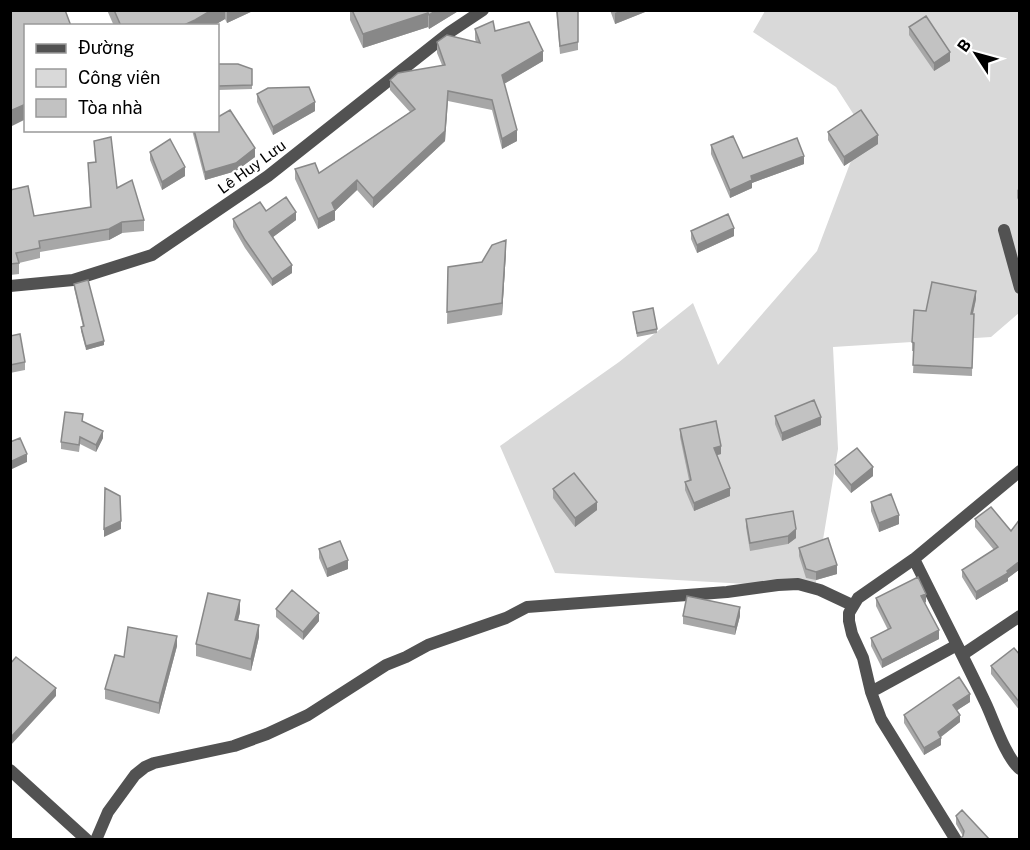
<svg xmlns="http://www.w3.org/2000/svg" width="1030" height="850" viewBox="0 0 1030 850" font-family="'Public Sans',sans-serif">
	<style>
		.green { fill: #d9d9d9 }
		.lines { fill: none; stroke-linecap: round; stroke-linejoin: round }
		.street { stroke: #525252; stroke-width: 12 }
		.wall { fill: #a7a7a7 }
		.shaded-wall { fill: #888 }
		.building { fill: #c2c2c2; stroke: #888; stroke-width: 1.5 }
		.labels { text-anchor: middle; stroke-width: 4.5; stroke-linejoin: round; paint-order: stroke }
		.street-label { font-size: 15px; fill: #000; stroke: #fff }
	</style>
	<rect width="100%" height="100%" fill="#fff"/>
	<path class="green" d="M 765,11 L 1019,11 L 1019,313 L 991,337 L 833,347 L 838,449 L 815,588 L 555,573 L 500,446 L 619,362 L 693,303 L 718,365 L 817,251 L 863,129 L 836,87 L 753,32 Z"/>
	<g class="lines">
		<path class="street" d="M 1004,230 L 1020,288
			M 10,286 L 73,280 L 152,255 L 268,176 L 450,32 L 483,10
			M 914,559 C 938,608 963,655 986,704 C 994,721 1006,758 1020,769
			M 962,655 L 1020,616
			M 871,692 L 957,645
			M 10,770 L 87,840
			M 96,840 L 108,812 L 135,775 L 145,767 L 154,763 L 234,746 L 267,734 L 308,715 L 386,665 L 406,657 L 428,645 L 506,618 L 527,607 L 727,592 L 778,585 L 798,584 L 820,590 L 852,605
			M 956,840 L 881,719 L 871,692 L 863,658 L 852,634 L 849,621 L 849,613 L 858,598 L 914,559 L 1020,471"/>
	</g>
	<path class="wall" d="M 107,10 L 255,10 L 227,23 L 225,19 L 213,26 L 114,26 Z
		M 350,10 L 460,10 L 429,29 L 428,27 L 363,48 L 350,20 Z
		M 556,10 L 578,10 L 578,50 L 560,54 Z
		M 610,10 L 650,10 L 615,24 Z
		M 909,27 L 950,61 L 934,71 L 909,35 Z
		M 475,29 L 495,31 L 543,61 L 504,84 L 517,141 L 502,149 L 492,110 L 448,101 L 445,141 L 373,208 L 357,190 L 335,211 L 335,220 L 318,229 L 295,179 L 295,169 L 319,173 L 410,112 L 390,90 L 390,80 L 442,65 L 437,53 L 437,42 L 476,42 L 475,39 Z
		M 218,69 L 252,69 L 252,89 L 218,90 Z
		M 257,94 L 315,111 L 273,135 L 257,102 Z
		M 192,130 L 218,130 L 255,157 L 236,171 L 205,180 Z
		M 828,132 L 878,144 L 844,166 L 828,140 Z
		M 94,141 L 117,188 L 144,220 L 144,231 L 122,233 L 109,240 L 40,252 L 40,258 L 19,263 L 19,274 L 10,275 L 10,190 L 34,216 L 90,207 L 88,163 L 95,162 Z
		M 711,145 L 743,158 L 804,164 L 752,183 L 752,188 L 730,198 L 711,154 Z
		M 150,152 L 185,176 L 162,190 L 150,160 Z
		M 1020,188 L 1020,203 L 1017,198 L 1017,190 Z
		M 266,211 L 296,220 L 273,237 L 292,273 L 272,286 L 245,248 L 233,227 L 233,219 Z
		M 691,231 L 734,236 L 697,253 L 691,239 Z
		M 506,252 L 502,315 L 447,324 L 448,267 L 482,262 Z
		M 74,284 L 104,345 L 86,350 L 81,331 L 81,327 L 83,327 L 74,288 Z
		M 976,299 L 973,314 L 972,376 L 913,373 L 914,351 L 912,351 L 912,342 L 926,311 Z
		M 633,312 L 657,329 L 657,333 L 637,337 Z
		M 10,336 L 25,362 L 25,370 L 10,373 Z
		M 775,416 L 821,425 L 782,441 L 775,424 Z
		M 83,421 L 103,438 L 96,452 L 80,444 L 79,452 L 61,449 L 61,442 Z
		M 680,429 L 721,454 L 717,455 L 730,496 L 694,511 L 685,490 L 685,482 L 689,480 L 680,437 Z
		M 835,465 L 873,476 L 851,493 L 835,474 Z
		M 553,489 L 597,510 L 575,527 L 553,498 Z
		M 871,502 L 899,524 L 879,532 L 871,511 Z
		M 746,519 L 796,538 L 788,544 L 750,551 L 746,527 Z
		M 975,519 L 1011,531 L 1020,519 L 1020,569 L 1008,578 L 1008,581 L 976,600 L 962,577 L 962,570 L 994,550 L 975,527 Z
		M 799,548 L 837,574 L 816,580 L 806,578 L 799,556 Z
		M 319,549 L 348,569 L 327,577 L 319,558 Z
		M 876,598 L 926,602 L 925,603 L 939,639 L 882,668 L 871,646 L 871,638 L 888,630 L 876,606 Z
		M 276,609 L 319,621 L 303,640 L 276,617 Z
		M 240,612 L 238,620 L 259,637 L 251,671 L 196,656 L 196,644 Z
		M 683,616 L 740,616 L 735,635 L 683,624 Z
		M 177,646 L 159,714 L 105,699 L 105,689 L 124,657 Z
		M 1020,655 L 1020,711 L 991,674 L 991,666 Z
		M 970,702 L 957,710 L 960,722 L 941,737 L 941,745 L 924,755 L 904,723 L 904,715 Z
		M 956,816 L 990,840 L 963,836 L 956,824 Z"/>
	<path class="shaded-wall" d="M 212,10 L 225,10 L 225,19 L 213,26 L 182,26 Z
		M 227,10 L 255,10 L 227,23 Z
		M 437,10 L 460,10 L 429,29 L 429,15 Z
		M 621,10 L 650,10 L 615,24 L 615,13 Z
		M 428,13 L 428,27 L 363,48 L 363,34 Z
		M 543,51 L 543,61 L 502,85 L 502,75 Z
		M 950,52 L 950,61 L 934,71 L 934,63 Z
		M 448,91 L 445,141 L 373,208 L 373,198 Z
		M 315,102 L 315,111 L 273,135 L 273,127 Z
		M 26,104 L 26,119 L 10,127 L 10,111 Z
		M 517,130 L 517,141 L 502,149 L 502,139 Z
		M 878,135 L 878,144 L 844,166 L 844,157 Z
		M 255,148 L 255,157 L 236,171 L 205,180 L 205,172 Z
		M 804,156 L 804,164 L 752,183 L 752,188 L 730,198 L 730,190 L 751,176 Z
		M 185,167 L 185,176 L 162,190 L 162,182 Z
		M 357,180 L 357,190 L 335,211 L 335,220 L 318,229 L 318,219 L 332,203 Z
		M 296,212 L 296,220 L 269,240 L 269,232 Z
		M 122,222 L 122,233 L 109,240 L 109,229 Z
		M 734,228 L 734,236 L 697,253 L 697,245 Z
		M 506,240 L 506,252 L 502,315 L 502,303 Z
		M 292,265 L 292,273 L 272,286 L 272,279 Z
		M 976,291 L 976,299 L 971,322 L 971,314 Z
		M 104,341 L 104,345 L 86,350 L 86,346 Z
		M 821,417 L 821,425 L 782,441 L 782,433 Z
		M 103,431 L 103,438 L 96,452 L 96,445 Z
		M 721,446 L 721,454 L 714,456 L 714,448 Z
		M 27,454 L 27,462 L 10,470 L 10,462 Z
		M 873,467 L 873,476 L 851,493 L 851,485 Z
		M 730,488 L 730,496 L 694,511 L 694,503 Z
		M 597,502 L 597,510 L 575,527 L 575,518 Z
		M 899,515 L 899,524 L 879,532 L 879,523 Z
		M 121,521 L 121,529 L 104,537 L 104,529 Z
		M 796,529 L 796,538 L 788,544 L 788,536 Z
		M 348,560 L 348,569 L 327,577 L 327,569 Z
		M 1020,561 L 1020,569 L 1008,578 L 1008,581 L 976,600 L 976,592 L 1007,571 Z
		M 837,565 L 837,574 L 816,580 L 816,572 Z
		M 926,594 L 926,602 L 921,604 L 921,596 Z
		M 240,600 L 240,612 L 235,632 L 235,620 Z
		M 740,607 L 740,616 L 735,635 L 735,627 Z
		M 319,613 L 319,621 L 303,640 L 303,632 Z
		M 259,625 L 259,637 L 251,671 L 251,659 Z
		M 939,630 L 939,639 L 882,668 L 882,660 Z
		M 177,636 L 177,646 L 159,714 L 159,703 Z
		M 56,688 L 56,696 L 11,745 L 11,737 Z
		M 970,694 L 970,702 L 953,713 L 953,705 Z
		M 960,715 L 960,722 L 938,739 L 938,732 Z
		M 941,738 L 941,745 L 924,755 L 924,748 Z"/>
	<path class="building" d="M 10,10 L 65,10 L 71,26 L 26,26 L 26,104 L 10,111 Z
		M 114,10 L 212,10 L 195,20 L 182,26 L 121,26 Z
		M 352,10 L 437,10 L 429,15 L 428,13 L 363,34 Z
		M 557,10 L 578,10 L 578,42 L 560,46 Z
		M 926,16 L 950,52 L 934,63 L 909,27 Z
		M 493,21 L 495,31 L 529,22 L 543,51 L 502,75 L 517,130 L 502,139 L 492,100 L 448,91 L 445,131 L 373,198 L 357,180 L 332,203 L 335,210 L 318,219 L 295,169 L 315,163 L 319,173 L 415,109 L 390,80 L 398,73 L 445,65 L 437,42 L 447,35 L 480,43 L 475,29 Z
		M 218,64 L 238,64 L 252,69 L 252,85 L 218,86 Z
		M 309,87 L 315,102 L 273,127 L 257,94 L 268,88 Z
		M 230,110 L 255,148 L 236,163 L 205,172 L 194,130 L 218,130 L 218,117 Z
		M 861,110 L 878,135 L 844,157 L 828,132 Z
		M 733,136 L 743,158 L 797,138 L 804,156 L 751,176 L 752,180 L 730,190 L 711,145 Z
		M 111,137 L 117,188 L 132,180 L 144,220 L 122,222 L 109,229 L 39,241 L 40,248 L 16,253 L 19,263 L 10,264 L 10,190 L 28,186 L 34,216 L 91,207 L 88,163 L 96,162 L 94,141 Z
		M 170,139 L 185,167 L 162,182 L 150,152 Z
		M 286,197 L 296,212 L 269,232 L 292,265 L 272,279 L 245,240 L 233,219 L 260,202 L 266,211 Z
		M 728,214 L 734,228 L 697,245 L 691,231 Z
		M 506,240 L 502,303 L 447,312 L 448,267 L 482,262 L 492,245 Z
		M 88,280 L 104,341 L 86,346 L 81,327 L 84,326 L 74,284 Z
		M 932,282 L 976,291 L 971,314 L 974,314 L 972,368 L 913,365 L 914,343 L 912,342 L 914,310 L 926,311 Z
		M 653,308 L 657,329 L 637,333 L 633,312 Z
		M 20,334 L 25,362 L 10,365 L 10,336 Z
		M 814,400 L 821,417 L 782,433 L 775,416 Z
		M 65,412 L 83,414 L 82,421 L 103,431 L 96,445 L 80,437 L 79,445 L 61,442 Z
		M 716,421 L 721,446 L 714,448 L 730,488 L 694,503 L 685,482 L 691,480 L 680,429 Z
		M 20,438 L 27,454 L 10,462 L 10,442 Z
		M 857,448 L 873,467 L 851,485 L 835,465 Z
		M 574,473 L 597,502 L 575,518 L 553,489 Z
		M 105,488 L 120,496 L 121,521 L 104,529 Z
		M 891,494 L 899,515 L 879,523 L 871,502 Z
		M 991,507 L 1011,531 L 1020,519 L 1020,561 L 1007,571 L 1008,573 L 976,592 L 962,570 L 998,547 L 975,519 Z
		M 793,511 L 796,529 L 788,536 L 750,543 L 746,519 Z
		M 828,538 L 837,565 L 816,572 L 806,569 L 799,548 Z
		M 340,541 L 348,560 L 327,569 L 319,549 Z
		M 918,577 L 926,594 L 921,596 L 939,630 L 882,660 L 871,638 L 891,628 L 876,598 Z
		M 292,590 L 319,613 L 303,632 L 276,609 Z
		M 208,593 L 240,600 L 235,620 L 259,625 L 251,659 L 196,644 Z
		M 687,596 L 740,607 L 735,627 L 683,616 Z
		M 128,627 L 177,636 L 159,703 L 105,689 L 115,655 L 124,657 Z
		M 1014,648 L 1020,655 L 1020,703 L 991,666 Z
		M 16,657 L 56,688 L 11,737 L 10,664 Z
		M 959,677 L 970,694 L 953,705 L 960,715 L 938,732 L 941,738 L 924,748 L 904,715 Z
		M 962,810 L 990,840 L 959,840 L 963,836 L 964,831 L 956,816 Z"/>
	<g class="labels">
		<g class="street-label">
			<text transform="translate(252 167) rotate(-36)" y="5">Lê Huy Lưu</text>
		</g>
	</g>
	<rect width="1030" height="850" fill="none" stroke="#000000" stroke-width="24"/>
	<rect x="24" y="24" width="195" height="108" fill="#ffffff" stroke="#999999" stroke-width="1.5"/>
	<rect x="36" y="44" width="30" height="9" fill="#525252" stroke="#999999" stroke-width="1.5"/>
	<text x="78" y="54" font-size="18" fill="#000000">Đường</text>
	<rect x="36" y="69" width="30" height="18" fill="#d9d9d9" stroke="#999999" stroke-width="1.5"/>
	<text x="78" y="84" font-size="18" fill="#000000">Công viên</text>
	<rect x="36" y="99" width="30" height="18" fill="#c2c2c2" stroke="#999999" stroke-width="1.5"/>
	<text x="78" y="114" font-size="18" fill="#000000">Tòa nhà</text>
	<g transform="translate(976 54) rotate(306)" stroke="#ffffff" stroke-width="4.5" paint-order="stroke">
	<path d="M0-4.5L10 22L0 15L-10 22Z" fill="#000000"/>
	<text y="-9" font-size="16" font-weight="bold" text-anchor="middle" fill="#000000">B</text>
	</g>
</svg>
